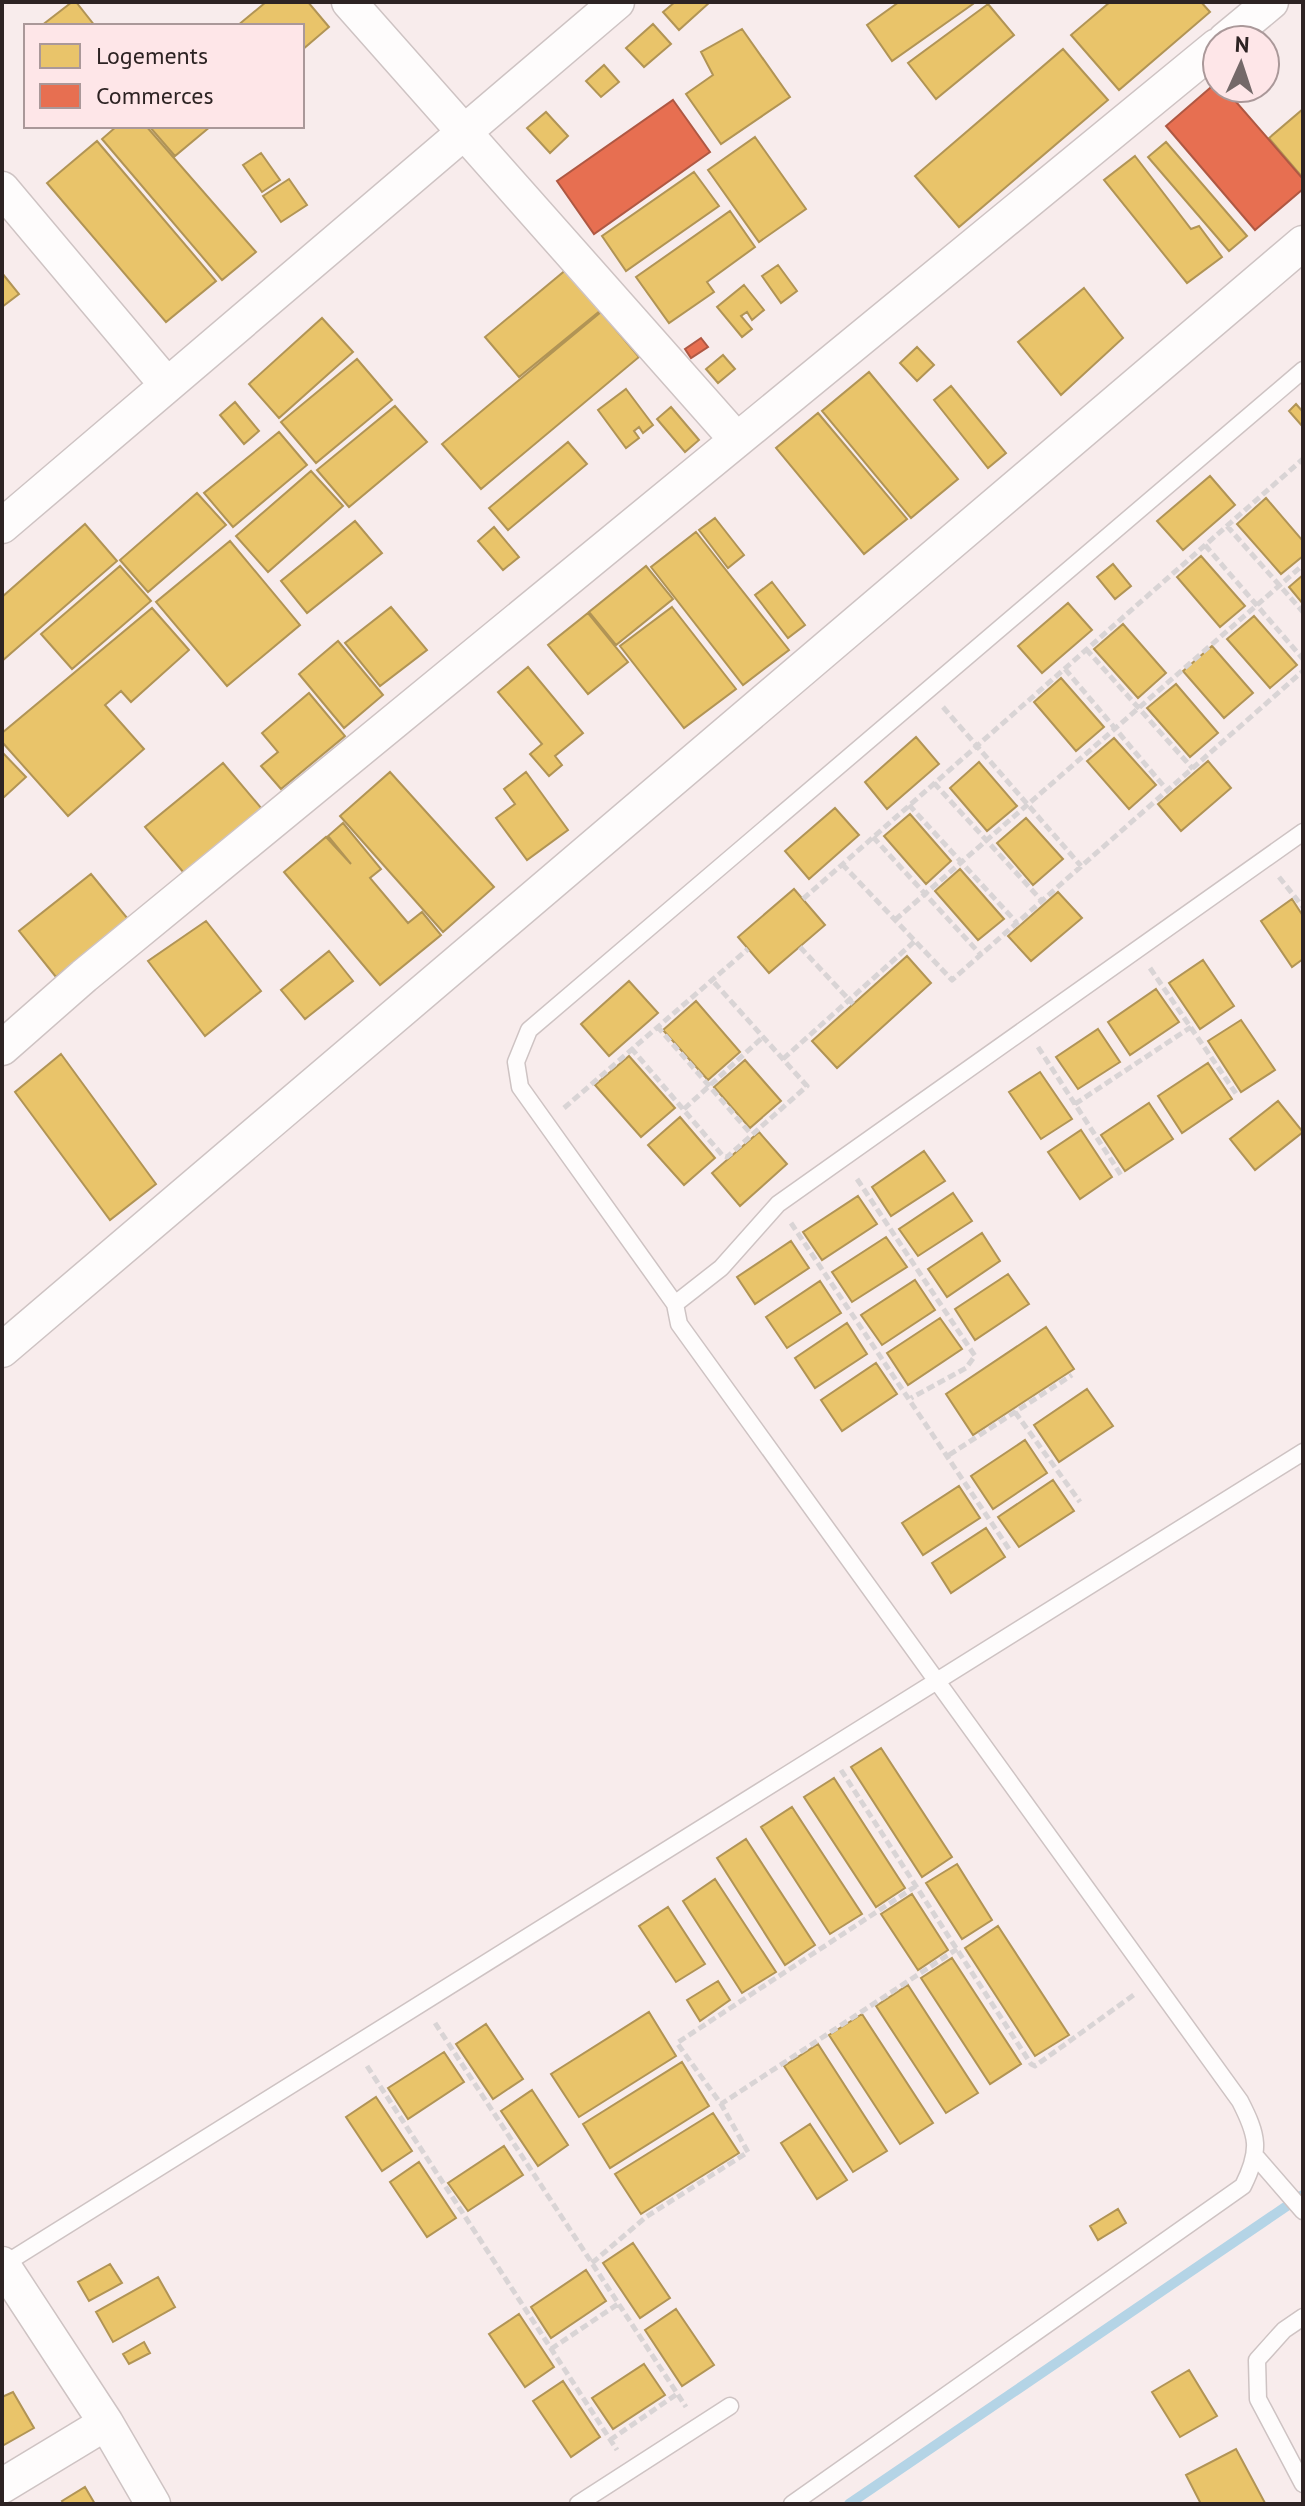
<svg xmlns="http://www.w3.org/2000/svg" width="1305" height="2506" viewBox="0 0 1305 2506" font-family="'PT Sans',sans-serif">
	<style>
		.homes { fill: #e9c46a; stroke: #b19455; stroke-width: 2 }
		.shops { fill: #e76f51; stroke: #af5843; stroke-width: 2 }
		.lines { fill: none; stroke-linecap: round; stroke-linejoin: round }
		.stream { stroke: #b4d4e6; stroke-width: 10 }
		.lane-casing { stroke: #cec3c3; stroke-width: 19 }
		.street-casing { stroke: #cec3c3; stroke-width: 37 }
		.path { stroke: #d9d4d5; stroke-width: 5; stroke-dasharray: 8 4; stroke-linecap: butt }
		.lane { stroke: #fefcfc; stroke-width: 16 }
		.street { stroke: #fefcfc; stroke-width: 34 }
	</style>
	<rect width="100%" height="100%" fill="#f8ecec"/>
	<path class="homes" d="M 72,2 L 76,2 L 95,26 L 41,26 Z
		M 266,2 L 308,2 L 329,27 L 302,50 L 302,26 L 237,26 Z
		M 675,2 L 710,2 L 679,30 L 663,12 Z
		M 899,2 L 972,2 L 973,4 L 892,61 L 867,25 Z
		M 1110,2 L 1201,2 L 1210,12 L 1119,90 L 1071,35 Z
		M 988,4 L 1014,35 L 936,99 L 908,63 Z
		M 653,24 L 671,44 L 644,67 L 626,48 Z
		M 742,29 L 790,97 L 721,144 L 686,94 L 713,75 L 701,52 Z
		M 1063,49 L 1108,100 L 959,227 L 915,176 Z
		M 604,65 L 619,82 L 601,97 L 586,81 Z
		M 1303,109 L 1303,178 L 1269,138 Z
		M 546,112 L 568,136 L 550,153 L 527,128 Z
		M 117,126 L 146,126 L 256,252 L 222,280 L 102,139 Z
		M 149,126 L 211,126 L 175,156 Z
		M 755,137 L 806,209 L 759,242 L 708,170 Z
		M 97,141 L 216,281 L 166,322 L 47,183 Z
		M 1166,142 L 1247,236 L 1229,251 L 1148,157 Z
		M 261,153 L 280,180 L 262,192 L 243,165 Z
		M 1135,156 L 1191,229 L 1199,226 L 1222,257 L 1187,283 L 1104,180 Z
		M 694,172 L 719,206 L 626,271 L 602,236 Z
		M 289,179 L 307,205 L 281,222 L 263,196 Z
		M 730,211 L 755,247 L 707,282 L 714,292 L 669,323 L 636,277 Z
		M 778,265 L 797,291 L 781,303 L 762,276 Z
		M 567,269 L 601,310 L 519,377 L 485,337 Z
		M 2,273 L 19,294 L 2,307 Z
		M 744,285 L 764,310 L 752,320 L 747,312 L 741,316 L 752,329 L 742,337 L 717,307 Z
		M 1084,288 L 1123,338 L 1061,395 L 1018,342 Z
		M 601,312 L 639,357 L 481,489 L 442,444 Z
		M 322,318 L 353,352 L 279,418 L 249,384 Z
		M 917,347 L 934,365 L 917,381 L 900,363 Z
		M 723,355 L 735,369 L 718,383 L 706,369 Z
		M 357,359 L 392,400 L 316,463 L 281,422 Z
		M 869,372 L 958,479 L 911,518 L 822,411 Z
		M 951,386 L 1006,453 L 988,468 L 934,400 Z
		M 626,389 L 653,425 L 643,433 L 639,427 L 634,431 L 639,438 L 626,448 L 598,410 Z
		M 235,402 L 259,431 L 244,444 L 220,415 Z
		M 1296,404 L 1303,412 L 1303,427 L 1289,411 Z
		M 395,406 L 427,442 L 349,507 L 317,470 Z
		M 671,407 L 699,440 L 685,452 L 657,419 Z
		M 818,413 L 907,519 L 864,554 L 776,448 Z
		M 279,432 L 307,465 L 233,527 L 204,493 Z
		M 568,442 L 587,464 L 508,530 L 489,508 Z
		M 311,471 L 343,506 L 268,572 L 236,536 Z
		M 1210,476 L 1235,505 L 1183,550 L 1157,521 Z
		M 197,493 L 226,525 L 148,592 L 120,560 Z
		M 1266,498 L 1303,541 L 1303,556 L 1281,574 L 1237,524 Z
		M 715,518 L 744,555 L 728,568 L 699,530 Z
		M 355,521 L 382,553 L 307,613 L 281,581 Z
		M 85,524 L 117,561 L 2,661 L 2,597 Z
		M 494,527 L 519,557 L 503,570 L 478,541 Z
		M 696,532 L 789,650 L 743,685 L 651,567 Z
		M 230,541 L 300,625 L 227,686 L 156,602 Z
		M 1201,556 L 1245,606 L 1220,627 L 1177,577 Z
		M 1113,564 L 1131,586 L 1115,599 L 1097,577 Z
		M 120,566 L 151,601 L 72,669 L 41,634 Z
		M 646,566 L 673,599 L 616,645 L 589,612 Z
		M 1303,575 L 1303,604 L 1289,587 Z
		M 772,582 L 805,625 L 788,638 L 755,595 Z
		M 1068,603 L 1092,630 L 1042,673 L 1018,646 Z
		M 391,607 L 427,650 L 380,686 L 345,643 Z
		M 672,607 L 736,689 L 684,728 L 620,646 Z
		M 152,608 L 189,650 L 131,702 L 121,691 L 105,705 L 144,749 L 68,816 L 2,742 L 2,733 Z
		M 588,613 L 628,662 L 588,694 L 548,645 Z
		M 1254,616 L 1297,665 L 1270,688 L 1227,639 Z
		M 1123,624 L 1166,673 L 1138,698 L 1094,649 Z
		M 338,641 L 383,695 L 344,728 L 299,674 Z
		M 1212,646 L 1253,693 L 1224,718 L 1183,671 Z
		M 528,667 L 583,733 L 555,756 L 562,765 L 549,776 L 530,754 L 542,744 L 498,692 Z
		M 1061,678 L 1104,727 L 1076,751 L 1034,702 Z
		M 1176,684 L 1218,733 L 1190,757 L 1147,708 Z
		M 309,693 L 345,736 L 281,789 L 261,766 L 278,752 L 262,733 Z
		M 916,737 L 939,764 L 887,809 L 865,782 Z
		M 1114,738 L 1156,785 L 1129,809 L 1087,761 Z
		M 2,752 L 26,777 L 2,799 Z
		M 1208,761 L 1231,788 L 1181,831 L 1158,804 Z
		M 979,762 L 1017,806 L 987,831 L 950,788 Z
		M 223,763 L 262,809 L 184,873 L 145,827 Z
		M 390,772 L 494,887 L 443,932 L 340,816 Z
		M 526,772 L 568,830 L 527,860 L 496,818 L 515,804 L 504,789 Z
		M 835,808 L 859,835 L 809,879 L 785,851 Z
		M 910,814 L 951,861 L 926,884 L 884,836 Z
		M 1026,818 L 1063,859 L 1033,885 L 997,843 Z
		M 343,823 L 381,869 L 370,878 L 408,923 L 422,912 L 441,935 L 380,985 L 284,872 L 326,837 L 351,864 L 328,836 Z
		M 960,869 L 1004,919 L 978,940 L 935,891 Z
		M 91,874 L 128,919 L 56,977 L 19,931 Z
		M 794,889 L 825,925 L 769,973 L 738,937 Z
		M 1058,892 L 1082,918 L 1031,961 L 1008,936 Z
		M 1292,899 L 1303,916 L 1303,959 L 1292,967 L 1261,921 Z
		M 206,921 L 261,991 L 205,1036 L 148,961 Z
		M 329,951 L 353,981 L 305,1019 L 281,990 Z
		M 907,956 L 931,983 L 837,1068 L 812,1041 Z
		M 1203,960 L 1234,1006 L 1200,1029 L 1169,983 Z
		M 629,981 L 658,1013 L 609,1056 L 581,1024 Z
		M 1156,989 L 1179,1022 L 1130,1055 L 1108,1022 Z
		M 696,1001 L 740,1052 L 708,1080 L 663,1030 Z
		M 1241,1020 L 1275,1070 L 1241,1092 L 1208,1041 Z
		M 1098,1029 L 1120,1062 L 1078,1089 L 1056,1057 Z
		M 61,1054 L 156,1184 L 110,1220 L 15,1092 Z
		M 629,1056 L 675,1108 L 641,1137 L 595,1085 Z
		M 745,1060 L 781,1101 L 750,1128 L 714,1087 Z
		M 1208,1063 L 1232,1099 L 1182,1133 L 1158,1096 Z
		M 1040,1072 L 1072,1119 L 1041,1139 L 1009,1092 Z
		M 1278,1101 L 1303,1132 L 1255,1170 L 1230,1139 Z
		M 1149,1103 L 1173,1139 L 1125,1171 L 1101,1135 Z
		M 680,1117 L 715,1158 L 684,1185 L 648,1145 Z
		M 1081,1130 L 1112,1177 L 1080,1199 L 1048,1152 Z
		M 759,1132 L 787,1164 L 740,1206 L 712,1173 Z
		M 924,1151 L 945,1181 L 891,1216 L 872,1187 Z
		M 953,1193 L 972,1221 L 918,1256 L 899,1229 Z
		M 858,1196 L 877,1224 L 822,1260 L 803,1232 Z
		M 982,1233 L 1000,1261 L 947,1297 L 928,1269 Z
		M 886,1237 L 907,1267 L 852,1302 L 832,1272 Z
		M 791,1241 L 809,1268 L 755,1304 L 737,1277 Z
		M 1008,1274 L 1029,1304 L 975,1340 L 955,1309 Z
		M 915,1280 L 935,1310 L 882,1345 L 861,1315 Z
		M 820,1281 L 841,1313 L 787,1348 L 766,1317 Z
		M 940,1318 L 962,1349 L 908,1385 L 887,1353 Z
		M 847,1323 L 867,1354 L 815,1388 L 795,1358 Z
		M 1046,1327 L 1074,1369 L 973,1435 L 946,1394 Z
		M 876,1363 L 897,1394 L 842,1431 L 821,1400 Z
		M 1087,1389 L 1113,1426 L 1059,1462 L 1034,1425 Z
		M 1025,1440 L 1047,1473 L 993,1509 L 971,1476 Z
		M 1053,1480 L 1074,1511 L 1019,1547 L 998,1517 Z
		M 959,1486 L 980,1518 L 923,1555 L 902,1523 Z
		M 986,1528 L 1005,1557 L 951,1593 L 932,1563 Z
		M 881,1748 L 952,1857 L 922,1877 L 851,1767 Z
		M 834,1778 L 905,1888 L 876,1907 L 804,1797 Z
		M 792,1807 L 862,1914 L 830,1934 L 761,1827 Z
		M 746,1839 L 815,1945 L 785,1965 L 717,1858 Z
		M 957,1864 L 992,1920 L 962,1939 L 926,1883 Z
		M 715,1879 L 776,1972 L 742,1993 L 683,1901 Z
		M 912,1894 L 948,1950 L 918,1970 L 881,1914 Z
		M 668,1907 L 705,1964 L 676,1982 L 639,1926 Z
		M 998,1926 L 1069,2035 L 1035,2056 L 965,1948 Z
		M 952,1958 L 1021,2064 L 990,2084 L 921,1978 Z
		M 718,1981 L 730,2000 L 700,2021 L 687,2000 Z
		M 908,1985 L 978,2093 L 946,2113 L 876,2006 Z
		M 649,2012 L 676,2056 L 579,2117 L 551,2074 Z
		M 862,2014 L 933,2123 L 900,2144 L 829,2035 Z
		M 486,2024 L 523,2079 L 493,2099 L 456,2044 Z
		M 818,2044 L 887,2151 L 853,2172 L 784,2066 Z
		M 444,2052 L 464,2082 L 408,2119 L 388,2088 Z
		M 682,2062 L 709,2106 L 610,2168 L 583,2124 Z
		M 532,2090 L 568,2145 L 538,2166 L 501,2111 Z
		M 376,2097 L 412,2151 L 382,2171 L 346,2117 Z
		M 713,2113 L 739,2153 L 641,2214 L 615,2174 Z
		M 810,2124 L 847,2180 L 817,2199 L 781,2143 Z
		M 504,2146 L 523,2175 L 468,2211 L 448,2183 Z
		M 419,2162 L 456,2218 L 427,2237 L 390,2182 Z
		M 1118,2209 L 1126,2223 L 1098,2240 L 1090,2226 Z
		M 633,2243 L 670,2298 L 640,2318 L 603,2263 Z
		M 110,2264 L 122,2283 L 89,2301 L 78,2282 Z
		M 586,2270 L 606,2301 L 551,2338 L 531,2307 Z
		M 158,2277 L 175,2307 L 113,2342 L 96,2312 Z
		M 676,2309 L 714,2365 L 682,2386 L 645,2330 Z
		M 519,2314 L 554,2367 L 525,2387 L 489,2334 Z
		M 144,2342 L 150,2353 L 129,2364 L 123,2354 Z
		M 644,2364 L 665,2395 L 613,2429 L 592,2398 Z
		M 1189,2370 L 1217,2416 L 1180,2437 L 1152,2392 Z
		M 563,2381 L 600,2437 L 571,2457 L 533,2401 Z
		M 13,2392 L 34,2428 L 2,2446 L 2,2397 Z
		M 1236,2449 L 1265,2503 L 1201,2504 L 1186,2475 Z
		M 85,2487 L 95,2504 L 64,2504 L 62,2501 Z"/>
	<path class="shops" d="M 1217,82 L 1217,88 L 1224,88 L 1303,179 L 1303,189 L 1255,230 L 1166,126 Z
		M 673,100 L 710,152 L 594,234 L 557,181 Z
		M 701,338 L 708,347 L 691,358 L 685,349 Z"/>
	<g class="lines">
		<path class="stream" d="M 849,2504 L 1303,2195"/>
		<g class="lane-casing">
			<path id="lane" d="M 675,1304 L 520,1087 L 516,1062 L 529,1030 L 1303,370
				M 1257,2158 L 1303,2211
				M 3,2265 L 1303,1452
				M 1303,2317 L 1284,2330 L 1257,2360 L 1258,2399 L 1303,2484
				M 578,2504 L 730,2406
				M 792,2504 L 1243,2186 C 1261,2150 1258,2136 1240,2101 L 679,1324 L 675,1304 L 721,1268 L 778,1204 L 1303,832"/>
		</g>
		<g class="street-casing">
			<path id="street" d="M 349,2 L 736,439
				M 1225,40 L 1271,2
				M 2,189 L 167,385
				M 2,526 L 617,2
				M 2,1048 L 84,976 L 1217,46
				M 2,1350 L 1303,243
				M 2,2264 L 106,2423 L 153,2504
				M 2,2486 L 106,2423"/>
		</g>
		<path class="path" d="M 1227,526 L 1303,612
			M 1205,545 L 1303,659
			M 1086,649 L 1193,769
			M 1065,669 L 1167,790
			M 943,707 L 1081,866
			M 934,783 L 1042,901
			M 909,805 L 1017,923
			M 873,837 L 981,955
			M 842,864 L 952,980 L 1303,671
			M 1279,877 L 1303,907
			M 803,899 L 1303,459
			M 895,920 L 1303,565
			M 800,947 L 853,1004
			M 1150,968 L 1237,1095
			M 657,1026 L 751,1134
			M 1038,1047 L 1121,1175
			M 631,1048 L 723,1156 L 727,1157 L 807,1086 L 712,980
			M 783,1059 L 915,941
			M 1075,1104 L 1191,1027
			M 564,1108 L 748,949
			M 684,1109 L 763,1037
			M 857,1179 L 975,1356 L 966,1368 L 911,1398
			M 791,1223 L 1011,1552
			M 1015,1412 L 1080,1502
			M 949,1455 L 1072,1375
			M 841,1770 L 1031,2064 L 1035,2066 L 1135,1994
			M 916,1886 L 677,2043 L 721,2104 L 957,1949
			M 435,2023 L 686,2407
			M 367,2066 L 617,2450
			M 592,2263 L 646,2217 L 748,2152 L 721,2104
			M 551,2349 L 618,2304
			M 610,2440 L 677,2394"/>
		<use href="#lane" class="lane"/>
		<use href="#street" class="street"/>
	</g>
	<rect width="1305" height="2506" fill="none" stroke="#2d2323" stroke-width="8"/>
	<rect x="24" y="24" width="280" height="104" fill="#fee6e8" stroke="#aa9899" stroke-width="2"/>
	<rect x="40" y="44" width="40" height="24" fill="#e9c46a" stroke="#aa9899" stroke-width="2"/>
	<text x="96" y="64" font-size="24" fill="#2d2323">Logements</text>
	<rect x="40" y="84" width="40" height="24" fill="#e76f51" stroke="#aa9899" stroke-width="2"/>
	<text x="96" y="104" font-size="24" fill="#2d2323">Commerces</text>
	<g transform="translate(1241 64) rotate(3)"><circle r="38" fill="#fee6e8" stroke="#aa9899" stroke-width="2"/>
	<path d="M0-6L14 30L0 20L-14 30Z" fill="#746969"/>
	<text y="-12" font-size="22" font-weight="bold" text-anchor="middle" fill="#2d2323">N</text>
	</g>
</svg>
